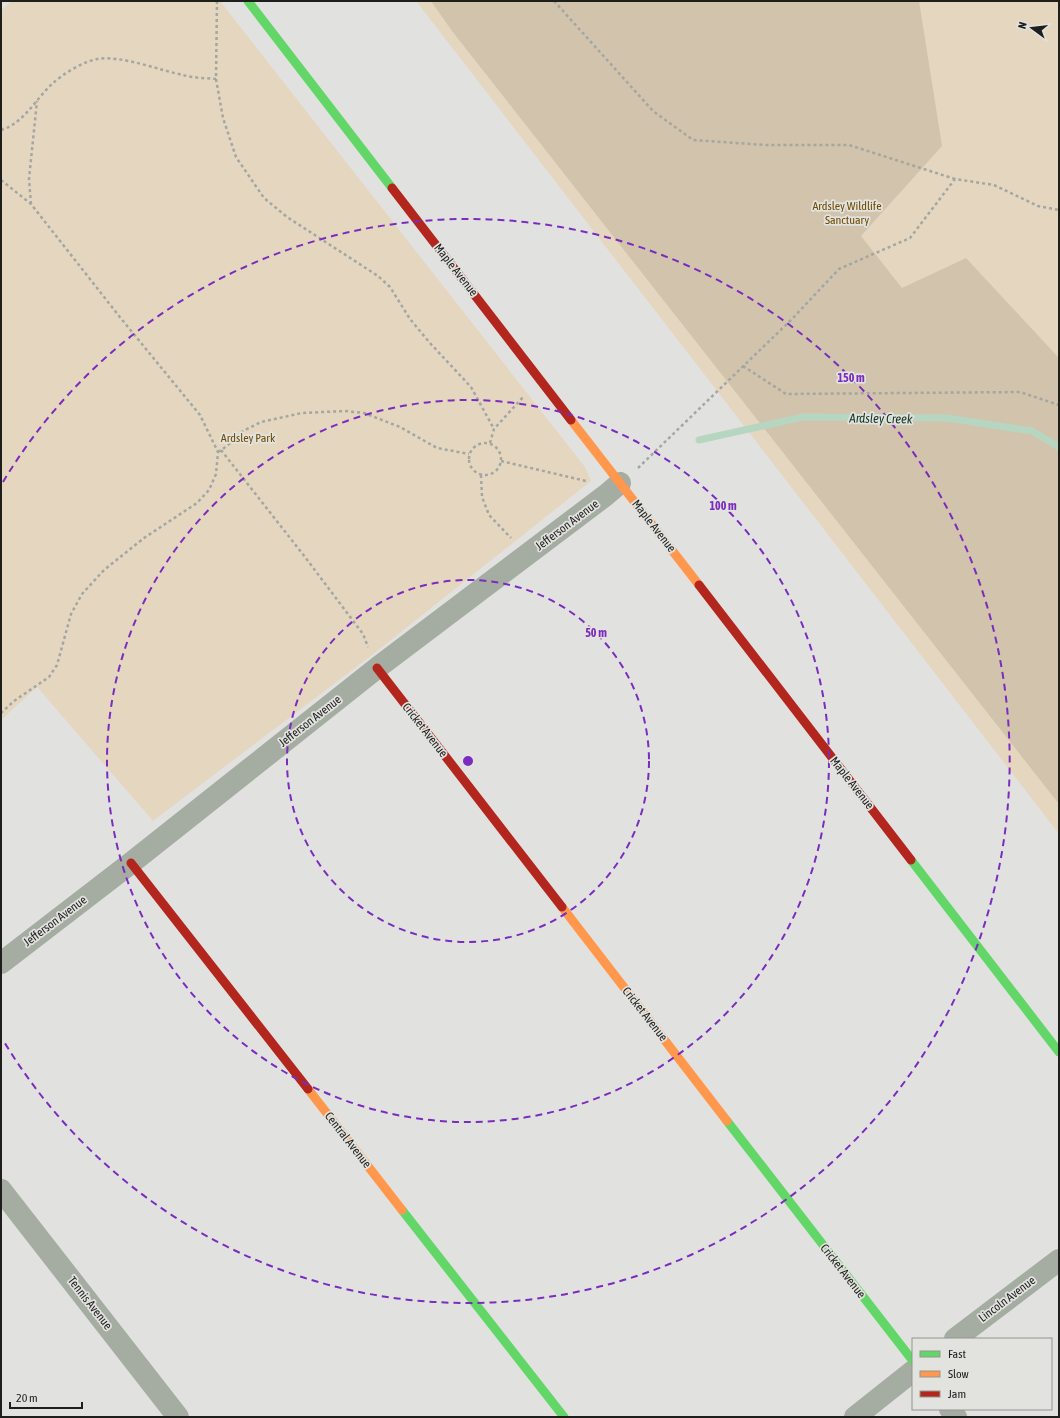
<svg xmlns="http://www.w3.org/2000/svg" width="1060" height="1418" viewBox="0 0 1060 1418" font-family="'Asap Condensed',sans-serif">
	<style>
		.green { fill: #e5d6c0 }
		.forest { fill: #d2c3ac }
		.lines { fill: none; stroke-linecap: round; stroke-linejoin: round }
		.stream { stroke: #b6d6c1; stroke-width: 7 }
		.path { stroke: #a3a7a0; stroke-width: 2.5; stroke-dasharray: 3 3; stroke-linecap: butt }
		.street { stroke: #a5aca2; stroke-width: 22 }
		.fast { stroke: #63d668; stroke-width: 9 }
		.slow { stroke: #ff974d; stroke-width: 9 }
		.jam { stroke: #b3261e; stroke-width: 9 }
		.ring { fill: none; stroke: #7b2cbf; stroke-width: 2; stroke-dasharray: 7 5 }
		.labels { text-anchor: middle; stroke-width: 3.5; stroke-linejoin: round; paint-order: stroke }
		.park-label { font-size: 12px; fill: #6f4a00; stroke: #e2e3df }
		.street-label { font-size: 12px; fill: #1e1e1d; stroke: #e2e3df }
		.water-label { font-size: 13px; font-style: italic; fill: #113622; stroke: #e2e3df }
		.centre { fill: #7b2cbf; stroke: #e2e3df; stroke-width: 2 }
		.ring-label { font-size: 12px; text-anchor: middle; font-weight: bold; fill: #7b2cbf; stroke: #e2e3df; stroke-width: 3.5; stroke-linejoin: round; paint-order: stroke }
	</style>
	<rect width="100%" height="100%" fill="#e1e2e0"/>
	<path class="green" d="M 12,1 L 220,1 L 585,467 L 591,481 L 372,655 L 153,821 L 37,687 L 1,720 L 1,10 Z
		M 416,1 L 1059,1 L 1059,834 Z"/>
	<path class="forest" d="M 431,1 L 919,1 L 942,146 L 861,236 L 902,288 L 966,258 L 1059,358 L 1059,804 L 452,31 Z"/>
	<g class="lines">
		<path class="stream" d="M 699,440 L 803,417 L 947,418 L 1032,431 L 1059,447"/>
		<path class="path" d="M 217,1 L 216,79 L 223,118 L 236,157 L 264,198 L 287,217 L 378,276 L 390,287 L 410,319 L 429,342 L 471,387 L 494,429
			M 554,1 L 653,111 L 693,140 L 765,145 L 849,145 L 955,179
			M 1,130 C 24,123 35,100 52,84 C 63,74 82,62 97,59 C 122,55 158,70 183,75 C 193,78 205,78 216,79
			M 1,180 L 31,204 L 119,316 L 200,415 L 218,452 L 216,474 L 209,490 L 197,503 L 144,538 L 104,570 L 82,594 L 71,614 L 57,665 L 49,677 L 14,701 L 1,713
			M 31,204 L 29,179 L 37,101
			M 743,366 L 786,394 L 1020,392 L 1059,405
			M469 459a16 16 0 1 1 32 0a16 16 0 1 1-32 0Z
			M 490,443 L 494,429 L 524,396
			M 221,450 L 305,557 L 363,634 L 368,647
			M 218,452 L 227,446 L 243,431 L 261,422 L 302,413 L 345,411 L 364,413 L 400,427 L 437,448 L 469,454
			M 501,461 L 586,481
			M 638,468 L 792,319 L 839,269 L 910,238 L 955,179 L 994,185 L 1038,206 L 1059,210
			M 481,475 L 482,497 L 489,515 L 511,538"/>
		<path class="street" d="M 1,963 L 131,863 L 377,668 L 606,495 L 620,483
			M 1,1190 L 178,1417
			M 955,1339 L 1059,1260
			M 950,1409 L 956,1417
			M 855,1417 L 913,1371"/>
		<path class="fast" d="M 248,1 L 392,188
			M 911,860 L 1059,1052
			M 727,1121 L 913,1361
			M 402,1210 L 564,1417"/>
		<path class="slow" d="M 571,420 L 699,585
			M 562,907 L 727,1121
			M 308,1089 L 402,1210"/>
		<path class="jam" d="M 392,188 L 571,420
			M 699,585 L 911,860
			M 377,668 L 562,907
			M 131,863 L 308,1089"/>
	</g>
	<g class="ring">
		<circle cx="468" cy="761" r="181"/>
		<circle cx="468" cy="761" r="361"/>
		<path d="M3 482A542 542 0 1 1 3 1040"/>
	</g>
	<g class="labels">
		<g class="park-label">
			<text x="847" y="210">Ardsley Wildlife<tspan x="847" dy="14">Sanctuary</tspan></text>
			<text x="248" y="442">Ardsley Park</text>
		</g>
		<g class="street-label">
			<text transform="translate(456 270) rotate(52)" y="4">Maple Avenue</text>
			<text transform="translate(567 525) rotate(-37)" y="4">Jefferson Avenue</text>
			<text transform="translate(654 526) rotate(52)" y="4">Maple Avenue</text>
			<text transform="translate(310 721) rotate(-38)" y="4">Jefferson Avenue</text>
			<text transform="translate(425 730) rotate(52)" y="4">Cricket Avenue</text>
			<text transform="translate(852 783) rotate(52)" y="4">Maple Avenue</text>
			<text transform="translate(55 921) rotate(-37)" y="4">Jefferson Avenue</text>
			<text transform="translate(645 1014) rotate(52)" y="4">Cricket Avenue</text>
			<text transform="translate(348 1140) rotate(52)" y="4">Central Avenue</text>
			<text transform="translate(843 1271) rotate(52)" y="4">Cricket Avenue</text>
			<text transform="translate(1007 1299) rotate(-37)" y="4">Lincoln Avenue</text>
			<text transform="translate(90 1303) rotate(52)" y="4">Tennis Avenue</text>
		</g>
		<g class="water-label">
			<text transform="translate(881 418) rotate(1)" y="5">Ardsley Creek</text>
		</g>
	</g>
	<circle cx="468" cy="761" r="6" class="centre"/>
	<g class="ring-label">
		<text x="851" y="382">150 m</text>
		<text x="723" y="510">100 m</text>
		<text x="596" y="637">50 m</text>
	</g>
	<rect width="1060" height="1418" fill="none" stroke="#1e1e1d" stroke-width="4"/>
	<rect x="912" y="1338" width="140" height="72" fill="#e2e3df" stroke="#949491"/>
	<rect x="920" y="1351" width="20" height="6" fill="#63d668" stroke="#949491"/>
	<text x="948" y="1358" font-size="12" fill="#1e1e1d">Fast</text>
	<rect x="920" y="1371" width="20" height="6" fill="#ff974d" stroke="#949491"/>
	<text x="948" y="1378" font-size="12" fill="#1e1e1d">Slow</text>
	<rect x="920" y="1391" width="20" height="6" fill="#b3261e" stroke="#949491"/>
	<text x="948" y="1398" font-size="12" fill="#1e1e1d">Jam</text>
	<g transform="translate(1032 28) rotate(285)" stroke="#e2e3df" stroke-width="3" paint-order="stroke">
	<path d="M0-3L7 15L0 10L-7 15Z" fill="#1e1e1d"/>
	<text y="-6" font-size="11" font-weight="bold" text-anchor="middle" fill="#1e1e1d">N</text>
	</g>
	<path d="M10 1402v6h72v-6" fill="none" stroke="#1e1e1d" stroke-width="2"/>
	<text x="16" y="1402" font-size="12" fill="#1e1e1d" stroke="#e2e3df" stroke-width="3" paint-order="stroke">20 m</text>
</svg>
